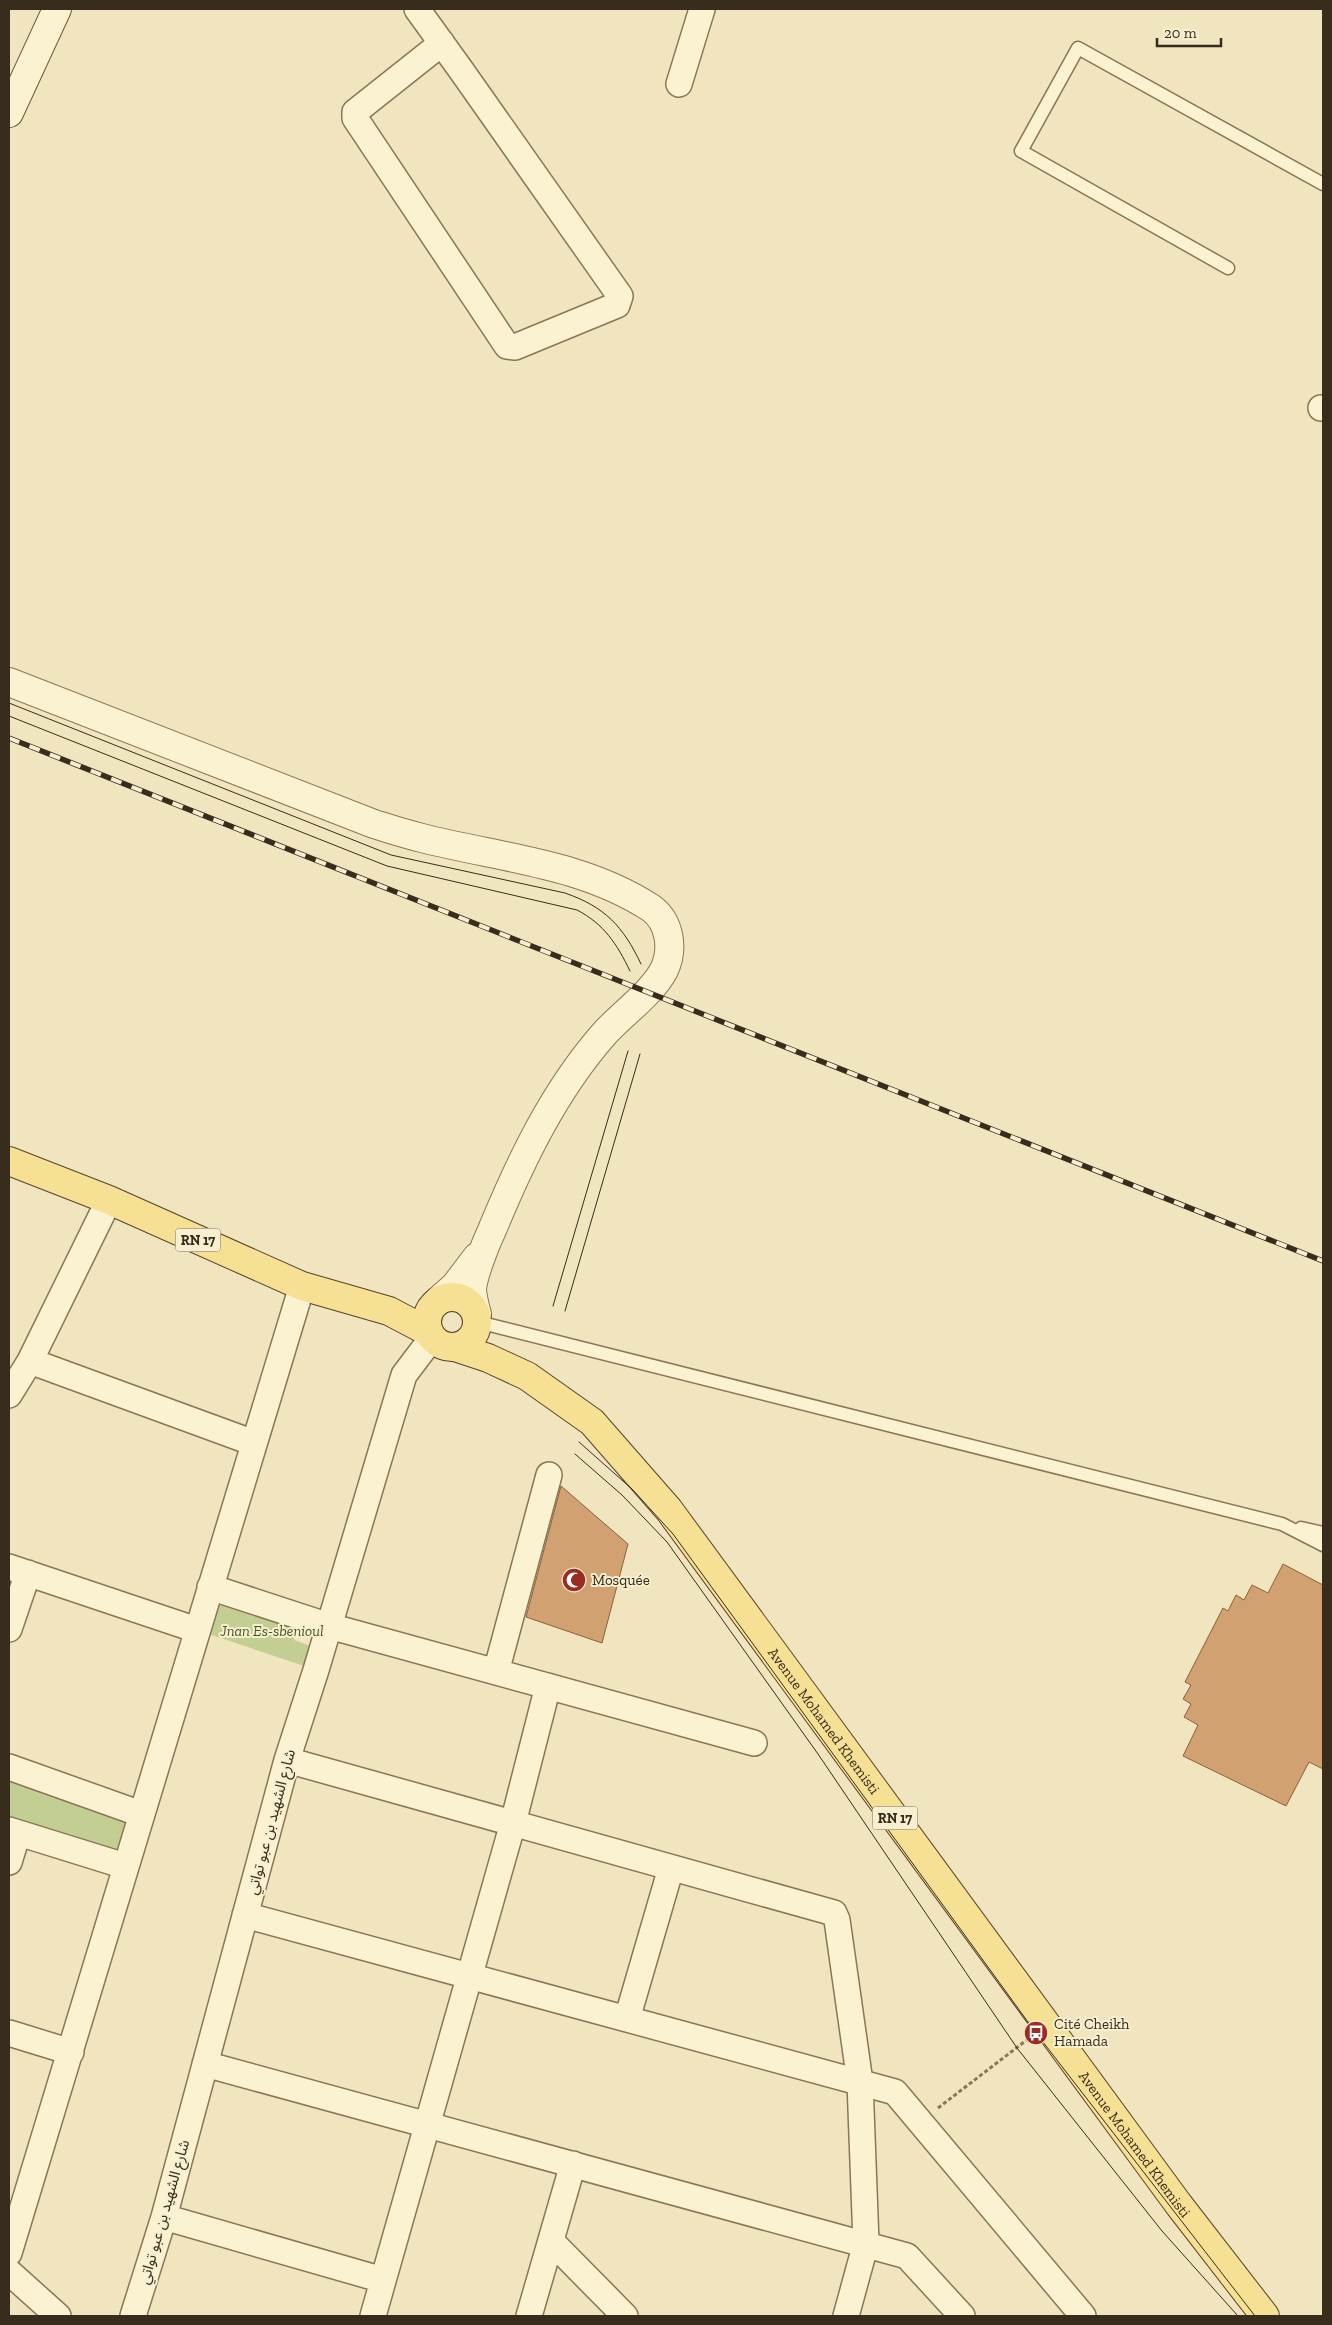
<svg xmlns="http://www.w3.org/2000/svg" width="1332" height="2325" viewBox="0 0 1332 2325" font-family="'Zilla Slab','Noto Sans Arabic',serif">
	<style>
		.green { fill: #c3cf92 }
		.building { fill: #d1a172; stroke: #8a613b }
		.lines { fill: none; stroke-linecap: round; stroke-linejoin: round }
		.service-casing { stroke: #8a7656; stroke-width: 15 }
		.minor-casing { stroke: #8a7656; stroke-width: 28 }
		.tertiary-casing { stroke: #8a7656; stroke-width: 30 }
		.secondary-casing { stroke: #6b573a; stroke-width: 30 }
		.primary-casing { stroke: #57432b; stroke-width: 30 }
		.path { stroke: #8a7656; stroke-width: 3; stroke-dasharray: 4 2.5; stroke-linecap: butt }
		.service { stroke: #fbf2d2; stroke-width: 12 }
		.minor { stroke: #fbf2d2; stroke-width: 25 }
		.tertiary { stroke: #fbf2d2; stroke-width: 28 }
		.secondary { stroke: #fbf2d2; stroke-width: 28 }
		.primary { stroke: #f6e094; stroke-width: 28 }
		.tram { stroke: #382c1c; stroke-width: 1 }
		.rail-casing { stroke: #382c1c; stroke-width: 5.5 }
		.rail { stroke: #f7efcf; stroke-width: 4; stroke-dasharray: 11; stroke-linecap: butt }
		.labels { text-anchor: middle; stroke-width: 4; stroke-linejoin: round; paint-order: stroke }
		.shield { fill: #f7efcf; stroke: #716652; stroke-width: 1 }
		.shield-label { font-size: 14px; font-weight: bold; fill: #382c1c }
		.poi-label { font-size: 15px; fill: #382c1c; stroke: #f7efcf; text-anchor: start }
		.park-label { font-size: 15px; font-style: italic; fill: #445621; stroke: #f7efcf }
		.street-label { font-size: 15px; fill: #382c1c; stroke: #f7efcf }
	</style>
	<rect width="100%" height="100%" fill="#f0e5bf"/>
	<path class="green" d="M 210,1587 L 299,1616 L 294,1640 L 322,1650 L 316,1670 L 197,1630 Z
		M 9,1767 L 141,1814 L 125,1866 L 9,1830 Z"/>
	<path class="building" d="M 561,1486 L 628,1544 L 602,1643 L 526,1617 Z
		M 1283,1564 L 1323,1585 L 1323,1769 L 1309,1762 L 1286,1806 L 1183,1756 L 1198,1725 L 1184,1717 L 1191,1704 L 1183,1699 L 1191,1685 L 1185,1682 L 1223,1608 L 1228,1611 L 1236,1595 L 1244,1600 L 1252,1585 L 1268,1593 Z"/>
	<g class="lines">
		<g class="service-casing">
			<path id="service" d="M 1228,268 L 1021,151 L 1078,48 L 1323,184
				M 478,1322 L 1282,1524 L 1323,1545
				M 1301,1528 L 1323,1533"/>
		</g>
		<g class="minor-casing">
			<path id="minor" d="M 417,9 L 461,70 L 620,296 L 617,305 L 515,347 L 507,346 L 355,118 L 355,112 L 442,43
				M 679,84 L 702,9
				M 1321,408 L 1323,408
				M 30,1361 L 254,1443
				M 9,1395 L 30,1361 L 109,1200
				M 9,1567 L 197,1630
				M 210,1587 L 329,1626 L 754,1743
				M 9,1629 L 28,1573
				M 496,1672 L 549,1475
				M 287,1760 L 834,1913 L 837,1920 L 860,2082 L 866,2243 L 846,2316
				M 9,1767 L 141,1814
				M 9,1830 L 125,1866
				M 9,1862 L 18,1833
				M 245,1915 L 895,2092 L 1083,2316
				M 627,2019 L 671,1868
				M 9,2033 L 71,2052
				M 205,2064 L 907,2256 L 962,2316
				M 164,2217 L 383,2280
				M 551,2241 L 625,2316
				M 9,2253 L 302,1286
				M 9,2272 L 58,2316
				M 133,2316 L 164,2217 L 287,1760 L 316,1670 L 404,1375 L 432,1338
				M 373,2316 L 513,1823 L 548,1686
				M 529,2316 L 573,2164"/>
		</g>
		<g class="tertiary-casing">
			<path id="tertiary" d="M 9,682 L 374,824 C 390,829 405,834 422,838 C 500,858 582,863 651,908 C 670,922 674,949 664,970 C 652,993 622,1014 604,1034 C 554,1091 521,1160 492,1230 C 486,1243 472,1277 472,1291 C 473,1299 475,1307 477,1314
				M 438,1301 L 455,1286 L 477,1257"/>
		</g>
		<g class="secondary-casing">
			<path id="secondary" d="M 9,113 L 57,9"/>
		</g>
		<g class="primary-casing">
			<g id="primary">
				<path d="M 9,1161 L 109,1200 L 302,1286 L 389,1311 L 429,1332"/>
				<circle cx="452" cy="1322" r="25"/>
				<path id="s1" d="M 455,1347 L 488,1358 L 527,1376 L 592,1422 L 669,1510 L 1179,2205 L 1265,2316"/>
			</g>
		</g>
		<path class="path" d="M 938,2108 L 1028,2039"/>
		<use href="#service" class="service"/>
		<use href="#minor" class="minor"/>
		<use href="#tertiary" class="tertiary"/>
		<use href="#secondary" class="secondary"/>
		<use href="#primary" class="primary"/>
		<path class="tram" d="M 9,703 L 391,855 L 565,893 C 605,907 623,926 641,964
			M 9,716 L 387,866 L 577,910 C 604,924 617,944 630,971
			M 553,1306 L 628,1051
			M 565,1311 L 640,1054
			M 579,1442 L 632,1489 L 673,1534 L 1036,2033 L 1255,2316
			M 575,1454 L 622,1495 L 667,1542 L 818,1754 L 1017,2048 L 1162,2231 L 1238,2316"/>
		<g class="rail-casing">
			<path id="rail" d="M 9,738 L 1323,1261"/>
		</g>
		<use href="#rail" class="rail"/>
	</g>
	<defs>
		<g id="mosque-disc" transform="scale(1.25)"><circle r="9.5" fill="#9c2c23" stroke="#f7efcf"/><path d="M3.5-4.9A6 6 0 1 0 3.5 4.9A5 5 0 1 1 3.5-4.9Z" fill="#fff"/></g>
		<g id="bus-disc" transform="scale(1.25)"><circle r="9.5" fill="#9c2c23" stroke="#f7efcf"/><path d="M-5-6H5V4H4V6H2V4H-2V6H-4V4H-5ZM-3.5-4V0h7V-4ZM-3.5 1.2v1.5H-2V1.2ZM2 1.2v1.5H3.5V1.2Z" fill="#fff"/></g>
	</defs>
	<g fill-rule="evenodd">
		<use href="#mosque-disc" x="574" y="1580"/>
		<use href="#bus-disc" x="1036" y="2033"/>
	</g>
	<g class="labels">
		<g class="shield">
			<rect x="175.5" y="1228.5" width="45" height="23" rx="4"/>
			<rect x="872.5" y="1806.5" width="45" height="23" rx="4"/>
		</g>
		<g class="shield-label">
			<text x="198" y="1245">RN 17</text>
			<text x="895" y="1823">RN 17</text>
		</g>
		<g class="poi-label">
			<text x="592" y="1585">Mosquée</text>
			<text x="1054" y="2029">Cité Cheikh<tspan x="1054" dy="17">Hamada</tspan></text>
		</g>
		<g class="park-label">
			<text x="272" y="1636">Jnan Es-sbenioul</text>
		</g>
		<g class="street-label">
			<text dy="5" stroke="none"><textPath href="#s1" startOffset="536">Avenue Mohamed Khemisti</textPath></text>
			<text transform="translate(271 1822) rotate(-75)" y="5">شارع الشهيد بن عبو تواتي</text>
			<text dy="5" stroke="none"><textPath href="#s1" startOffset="1061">Avenue Mohamed Khemisti</textPath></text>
			<text transform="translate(164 2212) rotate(-74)" y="5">شارع الشهيد بن عبو تواتي</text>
		</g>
	</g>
	<rect width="1332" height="2325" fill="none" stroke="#382c1c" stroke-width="20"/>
	<path d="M1157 38v8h64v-8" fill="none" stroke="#382c1c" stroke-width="2.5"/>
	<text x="1164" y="38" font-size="15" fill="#382c1c" stroke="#f7efcf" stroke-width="4" paint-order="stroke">20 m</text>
</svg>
